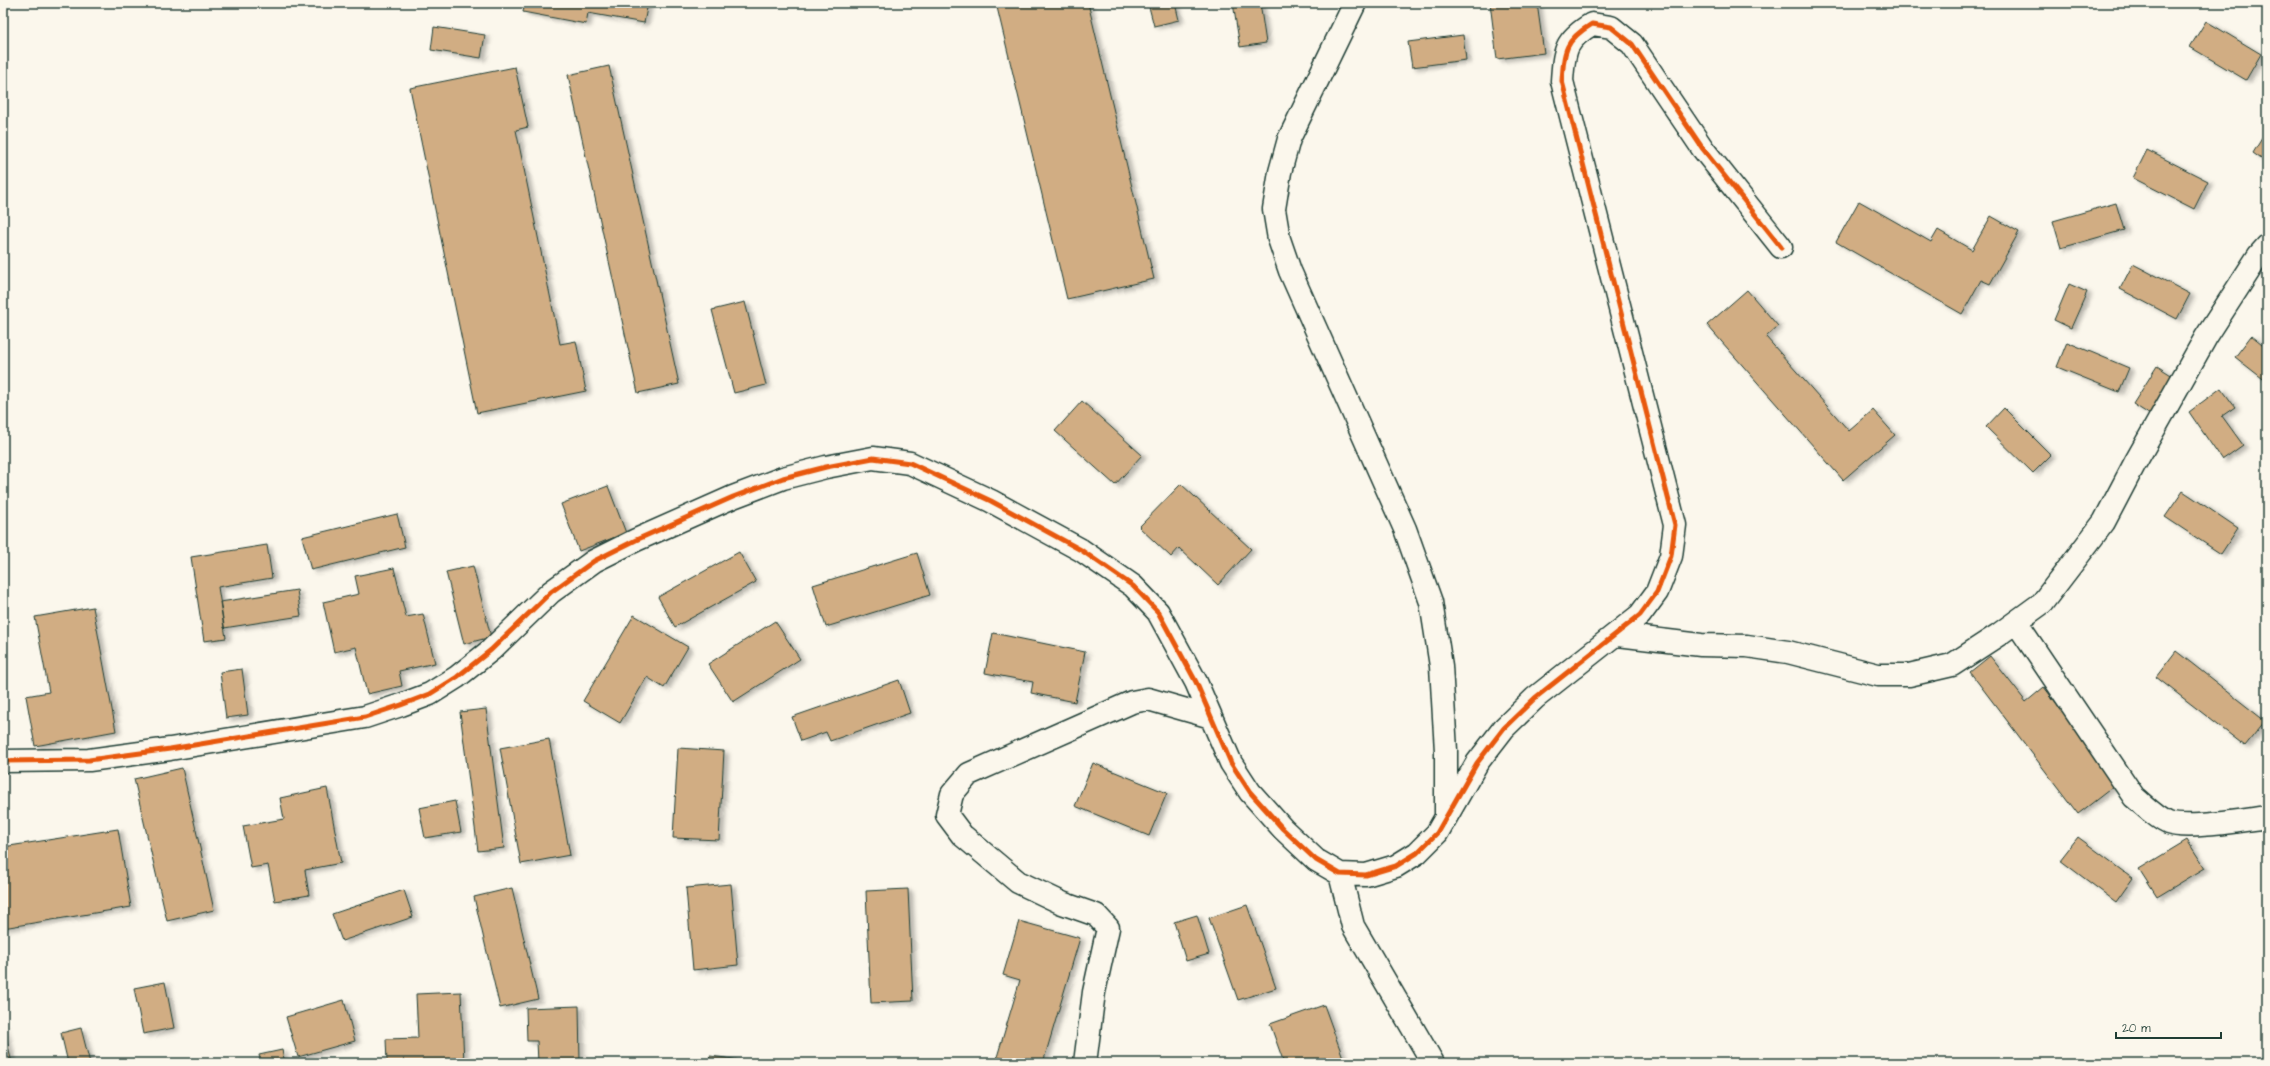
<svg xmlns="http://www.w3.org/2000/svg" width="2270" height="1066" viewBox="0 0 2270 1066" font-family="'Architects Daughter',sans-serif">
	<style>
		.building { fill: #d1ad83; stroke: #1f3d34; filter: url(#shadow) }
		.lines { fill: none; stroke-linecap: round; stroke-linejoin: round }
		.minor-casing { stroke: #1f3d34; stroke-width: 25 }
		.minor { stroke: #fbf7ec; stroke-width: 22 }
		.cycleway-casing { stroke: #fbf7ec; stroke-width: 8 }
		.cycleway { stroke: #e8590c; stroke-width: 5 }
	</style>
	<defs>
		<filter id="shadow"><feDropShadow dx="4.5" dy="2.5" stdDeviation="2" flood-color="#0004"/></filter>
	</defs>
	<rect width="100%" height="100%" fill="#fbf7ec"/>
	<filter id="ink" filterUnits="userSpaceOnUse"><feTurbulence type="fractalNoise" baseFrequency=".025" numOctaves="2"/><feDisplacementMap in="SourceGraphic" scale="8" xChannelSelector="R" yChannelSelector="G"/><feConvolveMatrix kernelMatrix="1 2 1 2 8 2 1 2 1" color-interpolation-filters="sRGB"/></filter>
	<g filter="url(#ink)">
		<path class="building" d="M 525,3 L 648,3 L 644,23 L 588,13 L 586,24 L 523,12 Z
			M 996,3 L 1088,3 L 1154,279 L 1067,299 Z
			M 1148,3 L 1175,3 L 1179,20 L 1154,26 Z
			M 1233,3 L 1260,3 L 1266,43 L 1240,47 Z
			M 1490,3 L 1537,3 L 1544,53 L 1497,59 Z
			M 2206,21 L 2261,54 L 2246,80 L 2190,47 Z
			M 434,27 L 485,35 L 481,58 L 431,50 Z
			M 1463,35 L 1466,60 L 1412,67 L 1408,42 Z
			M 609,66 L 679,384 L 638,393 L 568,75 Z
			M 515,67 L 528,127 L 516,130 L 560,344 L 576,341 L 586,391 L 477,413 L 410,88 Z
			M 2267,130 L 2267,163 L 2253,153 Z
			M 2147,150 L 2208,181 L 2194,209 L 2133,178 Z
			M 1859,201 L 1931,242 L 1938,230 L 1972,250 L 1991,216 L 2019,232 L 1990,284 L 1981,280 L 1962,314 L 1836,242 Z
			M 2116,203 L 2124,230 L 2061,248 L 2053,221 Z
			M 2133,264 L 2190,294 L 2177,319 L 2120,289 Z
			M 2069,284 L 2087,292 L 2071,328 L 2054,320 Z
			M 1747,290 L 1778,326 L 1766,337 L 1849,431 L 1873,410 L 1895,435 L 1843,480 L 1707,325 Z
			M 745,302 L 766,385 L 734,393 L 712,310 Z
			M 2251,336 L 2267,349 L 2267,382 L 2235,357 Z
			M 2067,342 L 2129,368 L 2119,392 L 2057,367 Z
			M 2157,366 L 2176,378 L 2152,416 L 2133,404 Z
			M 2221,388 L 2235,407 L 2222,416 L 2243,445 L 2222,460 L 2189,412 Z
			M 1082,401 L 1142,455 L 1115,485 L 1055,431 Z
			M 2004,408 L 2051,455 L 2033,473 L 1986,427 Z
			M 1181,484 L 1251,549 L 1218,585 L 1179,548 L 1171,557 L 1139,527 Z
			M 608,486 L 626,533 L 579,551 L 561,504 Z
			M 2183,491 L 2238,528 L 2221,554 L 2165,517 Z
			M 397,514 L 405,547 L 311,570 L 302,537 Z
			M 267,545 L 272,578 L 218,587 L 226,638 L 204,641 L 191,557 Z
			M 739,552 L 756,582 L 675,627 L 658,597 Z
			M 917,553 L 930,595 L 826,627 L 813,585 Z
			M 473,566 L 491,637 L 464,644 L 446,572 Z
			M 394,568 L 406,617 L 423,614 L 435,663 L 399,671 L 402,686 L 367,694 L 356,647 L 334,652 L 323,602 L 359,594 L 355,576 Z
			M 297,590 L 301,616 L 224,628 L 220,602 Z
			M 93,607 L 116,731 L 35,746 L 26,696 L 49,692 L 35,617 Z
			M 634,615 L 688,647 L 664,688 L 647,677 L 620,723 L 583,701 Z
			M 775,621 L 800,659 L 733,702 L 708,664 Z
			M 993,633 L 1085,652 L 1075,702 L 1031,693 L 1033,682 L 985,673 Z
			M 2176,651 L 2265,721 L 2245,746 L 2156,677 Z
			M 1990,656 L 2026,702 L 2044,687 L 2118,783 L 2078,814 L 1970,672 Z
			M 242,669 L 248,715 L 226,718 L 220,672 Z
			M 899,680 L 910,713 L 830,741 L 826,732 L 801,741 L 792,717 Z
			M 486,709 L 504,848 L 478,851 L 460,712 Z
			M 549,739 L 570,855 L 521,864 L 500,748 Z
			M 678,748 L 724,751 L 719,840 L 673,838 Z
			M 1093,763 L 1167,793 L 1149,836 L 1075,806 Z
			M 182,768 L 214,910 L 167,921 L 134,779 Z
			M 327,788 L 341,863 L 305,870 L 309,895 L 275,901 L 268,865 L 251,868 L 243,826 L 284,819 L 280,798 Z
			M 455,801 L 461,832 L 425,838 L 419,808 Z
			M 118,829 L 131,907 L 3,928 L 3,847 Z
			M 2078,837 L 2133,878 L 2116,902 L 2060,860 Z
			M 2187,840 L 2205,868 L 2157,897 L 2139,869 Z
			M 731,884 L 738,965 L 693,970 L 686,888 Z
			M 512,888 L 538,999 L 500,1008 L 474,897 Z
			M 908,889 L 913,1001 L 871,1003 L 866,891 Z
			M 404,890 L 413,917 L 342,941 L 332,914 Z
			M 1247,905 L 1276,988 L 1238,1000 L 1209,918 Z
			M 1197,915 L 1209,954 L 1186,961 L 1174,922 Z
			M 1019,921 L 1080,938 L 1043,1063 L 1017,1063 L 997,1057 L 1020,980 L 1003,975 Z
			M 165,982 L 174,1028 L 143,1034 L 134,988 Z
			M 461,992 L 464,1063 L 387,1063 L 386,1039 L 418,1038 L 416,994 Z
			M 344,1000 L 355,1041 L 298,1057 L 286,1017 Z
			M 1324,1005 L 1345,1063 L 1284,1063 L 1270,1024 Z
			M 579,1006 L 580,1063 L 538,1063 L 537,1041 L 527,1041 L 526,1008 Z
			M 3,1025 L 12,1063 L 3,1063 Z
			M 81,1028 L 90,1063 L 68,1063 L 61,1033 Z
			M 282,1050 L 285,1063 L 261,1063 L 259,1055 Z
			M 710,1056 L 766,1063 L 709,1063 Z"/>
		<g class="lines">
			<g class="minor-casing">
				<path id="minor" d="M 1355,3 L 1289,139 L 1280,172 L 1274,209 L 1279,239 L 1290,271 L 1405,529 L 1431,602 L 1441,666 L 1446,751 L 1446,816
					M 2016,622 L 2134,797 C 2145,806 2155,817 2168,823 C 2188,830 2244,820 2267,817
					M 1618,635 L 1701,645 L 1747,646 L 1788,652 L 1878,675 L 1909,675 L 1952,665 L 1998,635 L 2042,603 L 2104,522 L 2135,463 L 2206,337 L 2259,255 L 2267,246
					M 3,761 L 89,760 L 170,749 L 365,717 L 401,705 L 430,694 L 457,677 L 491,650 L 551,592 L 594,561 L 636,540 L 733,497 L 783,478 L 826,467 L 873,458 L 910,463 L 991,501 L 1081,550 L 1133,586 L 1158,612 L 1196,682 L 1231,763 L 1250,792 L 1283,829 L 1316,860 L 1340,874 L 1366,875 L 1396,866 L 1417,853 L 1437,833 L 1477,763 L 1504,728 L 1535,698 L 1640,615 L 1657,592 L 1671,556 L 1675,525 L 1562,81 C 1564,50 1565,40 1592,24 L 1611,27 L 1632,44 L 1703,149 L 1781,247
					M 1340,874 L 1353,926 L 1433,1063
					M 1085,1063 L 1094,992 L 1108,928 L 1096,915 L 1062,903 L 1018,882 L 962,835 L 947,815 L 952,794 L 969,774 L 1132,702 L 1148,699 L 1211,717"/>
			</g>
			<use href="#minor" class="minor"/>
			<g class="cycleway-casing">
				<path id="cycleway" d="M 3,761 L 89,760 L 170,749 L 365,717 L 401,705 L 430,694 L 457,677 L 491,650 L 551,592 L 594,561 L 636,540 L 733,497 L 783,478 L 826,467 L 873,458 L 910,463 L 991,501 L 1081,550 L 1133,586 L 1158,612 L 1196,682 L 1231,763 L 1250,792 L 1283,829 L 1316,860 L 1340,874 L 1366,875 L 1396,866 L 1417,853 L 1437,833 L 1477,763 L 1504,728 L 1535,698 L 1640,615 L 1657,592 L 1671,556 L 1675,525 L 1562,81 C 1564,50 1565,40 1592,24 L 1611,27 L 1632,44 L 1703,149 L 1781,247"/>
			</g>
			<use href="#cycleway" class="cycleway"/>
		</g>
	</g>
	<rect width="2270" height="1066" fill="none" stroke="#fbf7ec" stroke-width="16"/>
	<rect x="8" y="8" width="2254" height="1050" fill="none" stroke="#1f3d34" stroke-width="1.5" filter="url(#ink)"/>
	<path d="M2116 1032v6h105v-6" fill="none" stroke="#1f3d34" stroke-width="2"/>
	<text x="2122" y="1032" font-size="12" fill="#1f3d34" stroke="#fbf7ec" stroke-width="3" paint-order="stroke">20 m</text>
</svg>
